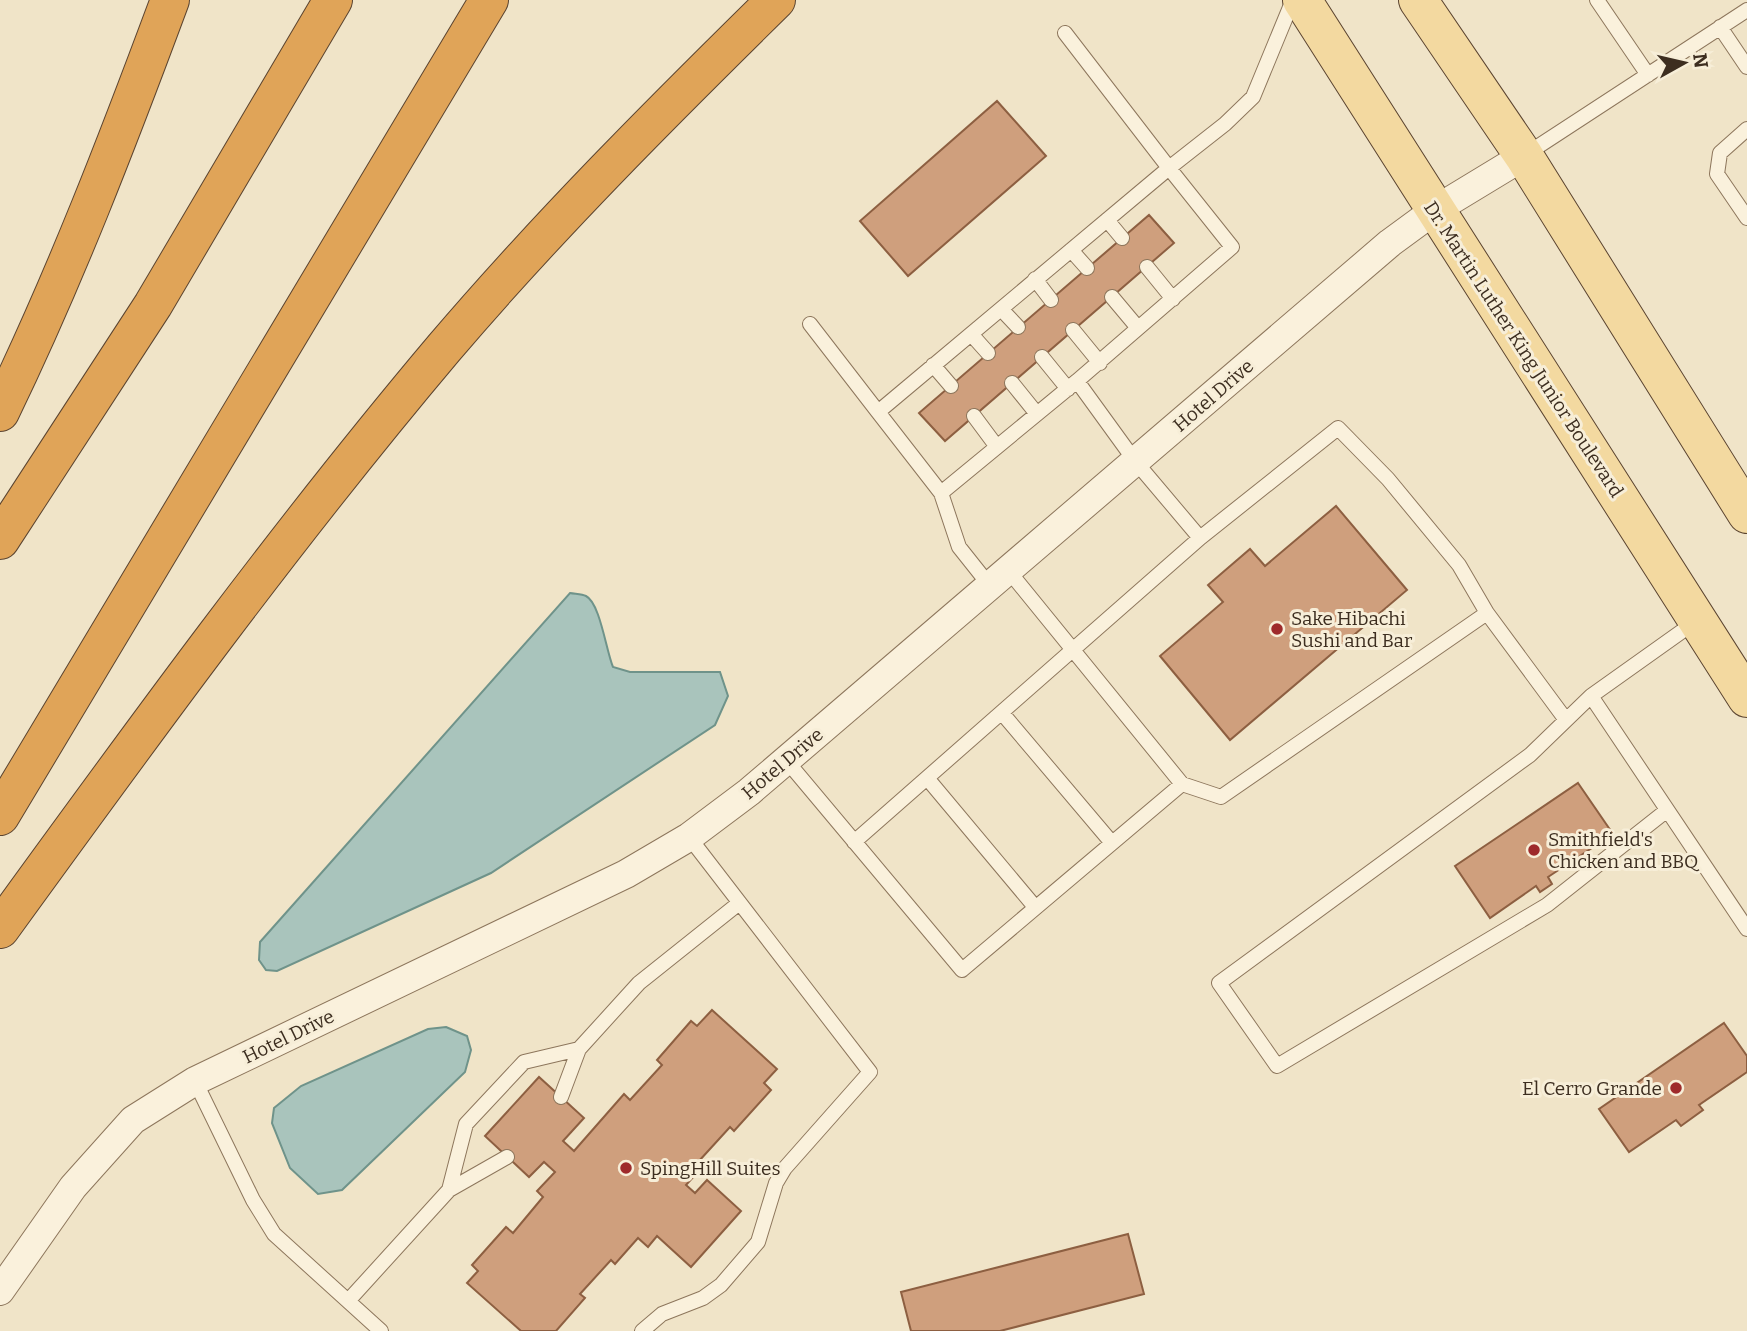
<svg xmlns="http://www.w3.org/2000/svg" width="1747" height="1331" viewBox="0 0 1747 1331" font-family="Bitter,serif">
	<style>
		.water { fill: #a9c4bc; stroke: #6f938a; stroke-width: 2 }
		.building { fill: #cf9f7d; stroke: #8d5f41; stroke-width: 2 }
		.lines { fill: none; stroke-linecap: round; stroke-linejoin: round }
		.service-casing { stroke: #8d765c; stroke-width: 16 }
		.minor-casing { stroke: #8d765c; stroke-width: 30 }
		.primary-casing { stroke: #5b4430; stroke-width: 40 }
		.motorway-casing { stroke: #5b4430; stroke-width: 40 }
		.service { stroke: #faf1dc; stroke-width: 14 }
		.minor { stroke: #faf1dc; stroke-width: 28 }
		.primary { stroke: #f3d9a0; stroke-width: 38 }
		.motorway { stroke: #e0a458; stroke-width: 38 }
		.poi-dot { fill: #9e2a2b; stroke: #f7eed8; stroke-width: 2.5 }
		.labels { text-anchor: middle; stroke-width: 6; stroke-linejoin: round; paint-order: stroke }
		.street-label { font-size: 19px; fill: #3d2e20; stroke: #f7eed8 }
		.poi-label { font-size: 19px; fill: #3d2e20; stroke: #f7eed8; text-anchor: start }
	</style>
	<rect width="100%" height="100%" fill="#f0e4c8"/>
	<path class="water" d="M 570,593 C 575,594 582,594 586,596 C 600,603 606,650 613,667 L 630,672 L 720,672 L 728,696 L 715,725 L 491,873 L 277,971 L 266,970 L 259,960 L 260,942 Z
		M 446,1027 L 467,1036 L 471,1050 L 465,1072 L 342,1190 L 318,1194 L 290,1168 L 272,1123 L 274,1108 L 301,1086 L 428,1029 Z"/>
	<path class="building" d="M 997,101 L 1046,156 L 908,276 L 860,221 Z
		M 1149,215 L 1174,243 L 945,441 L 919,413 Z
		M 1336,506 L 1407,590 L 1230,740 L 1160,656 L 1223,602 L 1208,585 L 1250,549 L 1265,566 Z
		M 1578,783 L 1613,834 L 1548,877 L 1552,884 L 1540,892 L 1536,886 L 1490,918 L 1455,866 Z
		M 712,1010 L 777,1069 L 764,1083 L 771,1090 L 734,1131 L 730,1127 L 699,1161 L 704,1165 L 686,1185 L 695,1193 L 707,1180 L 741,1211 L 691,1267 L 657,1236 L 648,1247 L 638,1238 L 615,1264 L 611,1260 L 580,1294 L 585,1298 L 556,1331 L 521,1331 L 467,1283 L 478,1271 L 472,1265 L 506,1227 L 513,1233 L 543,1197 L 537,1191 L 555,1172 L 544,1162 L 529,1177 L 485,1136 L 539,1077 L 584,1118 L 563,1141 L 574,1151 L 624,1094 L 630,1100 L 662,1065 L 657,1060 L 691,1021 L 697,1026 Z
		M 1724,1023 L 1747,1056 L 1747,1072 L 1699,1105 L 1703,1110 L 1681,1126 L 1676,1120 L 1629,1152 L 1599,1109 Z
		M 1128,1234 L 1144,1294 L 1000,1331 L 911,1331 L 901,1292 Z"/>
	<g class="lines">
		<g class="service-casing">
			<path id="service" d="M 1597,0 L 1648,75
				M 1720,27 L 1747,67
				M 1747,129 L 1720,153 L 1717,174 L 1747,218
				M 1525,155 L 1747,10
				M 1107,220 L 1122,238
				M 1071,250 L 1087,268
				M 1147,267 L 1173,299
				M 1035,279 L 1051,300
				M 1112,297 L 1138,328
				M 1001,309 L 1018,327
				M 810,324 L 878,412 L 1169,168 L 1065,33
				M 1073,330 L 1100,363
				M 971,334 L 988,353
				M 1042,357 L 1068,389
				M 933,365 L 951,386
				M 1077,381 L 1232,247 L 1169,168 L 1225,124 L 1253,97 L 1293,0
				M 1012,383 L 1037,414
				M 878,412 L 941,493 L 959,547 L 990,586
				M 974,416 L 997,447
				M 941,493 L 1077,381 L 1135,461 L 1200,538
				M 1487,613 L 1566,720
				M 1695,622 L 1591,696 L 1747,929
				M 1591,696 L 1530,755 L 1219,983 L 1277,1066 L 1547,905 L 1666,811
				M 1002,713 L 1112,843
				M 786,760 L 962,970 L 1182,784
				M 927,778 L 1035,907
				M 854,842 L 1200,538 L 1338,428 L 1388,479 L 1459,565 L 1487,613 L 1221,797 L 1182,784 L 1008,570
				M 579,1049 L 639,983 L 738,904
				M 195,1081 L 253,1200 L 274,1234 L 381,1331
				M 507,1157 L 449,1190 L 466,1124 L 524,1062 L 579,1049 L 561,1097
				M 348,1301 L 449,1190
				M 642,1331 L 662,1314 L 703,1298 L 721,1285 L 758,1242 L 776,1183 L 785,1168 L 870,1072 L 689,837"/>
		</g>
		<g class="minor-casing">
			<path id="minor" d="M 0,1291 L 73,1187 L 133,1120 L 195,1081 L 626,874 L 689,837 L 749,792 L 1390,243 L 1435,210 L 1524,156"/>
		</g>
		<g class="primary-casing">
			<path id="primary" d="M 1302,0 L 1747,698
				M 1418,0 L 1524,156 L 1747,514"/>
		</g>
		<g class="motorway-casing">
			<path id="motorway" d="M 0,412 C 65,278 118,140 170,0
				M 0,540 L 153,305 L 333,0
				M 0,816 L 489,0
				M 0,929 C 143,732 287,534 444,348 C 548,226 662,112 776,0"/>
		</g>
		<use href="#service" class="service"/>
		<use href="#minor" class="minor"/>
		<use href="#primary" class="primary"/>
		<use href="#motorway" class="motorway"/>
	</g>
	<g class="poi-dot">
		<circle cx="1277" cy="629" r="7"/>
		<circle cx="1534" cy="850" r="7"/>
		<circle cx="1676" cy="1088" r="7"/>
		<circle cx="626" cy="1168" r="7"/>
	</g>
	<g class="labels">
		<g class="street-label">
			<text transform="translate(1524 349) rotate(57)" y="7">Dr. Martin Luther King Junior Boulevard</text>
			<text transform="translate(1213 395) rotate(-41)" y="7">Hotel Drive</text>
			<text transform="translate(782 763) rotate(-40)" y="7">Hotel Drive</text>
			<text transform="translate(288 1036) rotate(-26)" y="7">Hotel Drive</text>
		</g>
		<g class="poi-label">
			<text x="1291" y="625">Sake Hibachi<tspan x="1291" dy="22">Sushi and Bar</tspan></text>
			<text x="1548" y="846">Smithfield's<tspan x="1548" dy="22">Chicken and BBQ</tspan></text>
			<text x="1662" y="1095" text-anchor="end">El Cerro Grande</text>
			<text x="640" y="1175">SpingHill Suites</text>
		</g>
	</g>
	<g transform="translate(1684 63) rotate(82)" stroke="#f7eed8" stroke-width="5" paint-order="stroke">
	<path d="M0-5L12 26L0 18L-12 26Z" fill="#3d2e20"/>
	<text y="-10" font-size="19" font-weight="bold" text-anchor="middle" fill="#3d2e20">N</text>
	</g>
</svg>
